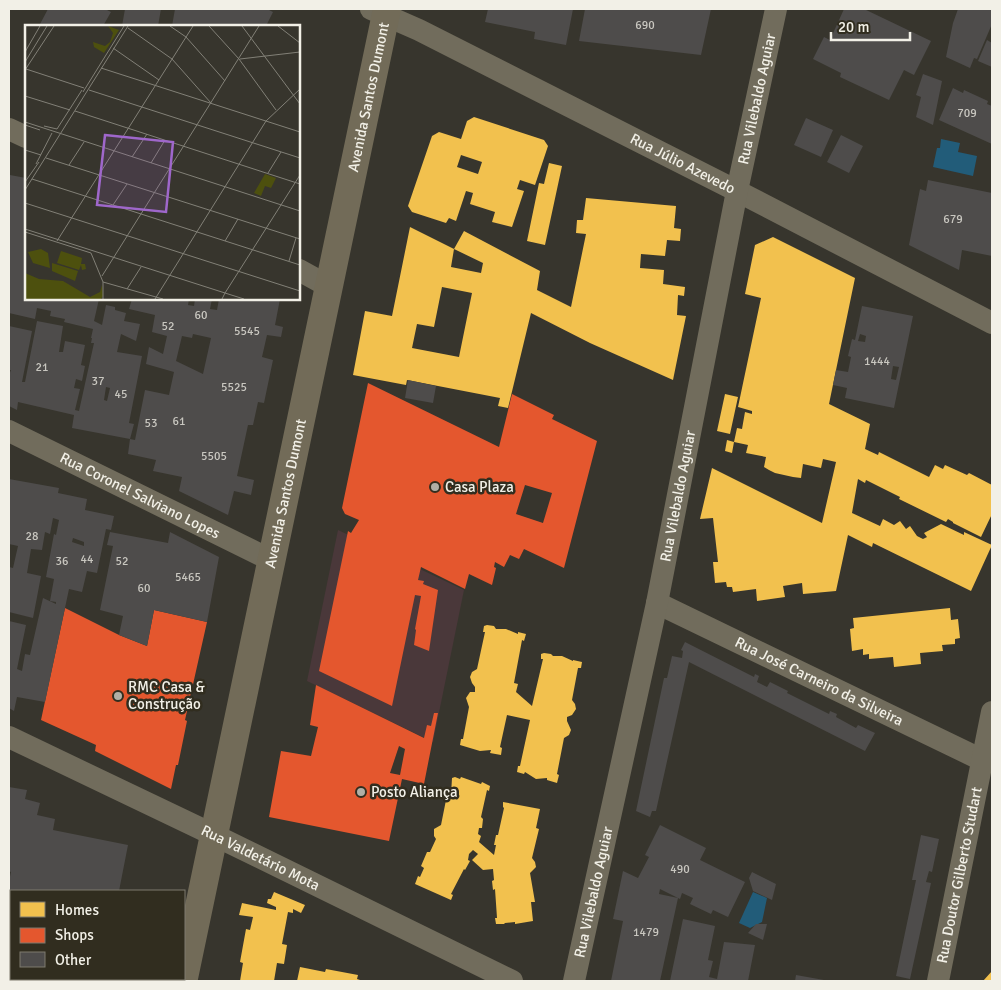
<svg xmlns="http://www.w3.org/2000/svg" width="1001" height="990" viewBox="0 0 1001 990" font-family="Signika,sans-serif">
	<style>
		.commercial { fill: #4a383a }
		.water { fill: #225c79 }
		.homes { fill: #f2c14e; fill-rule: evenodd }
		.shops { fill: #e4572e; fill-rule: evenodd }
		.building { fill: #4e4c4b; fill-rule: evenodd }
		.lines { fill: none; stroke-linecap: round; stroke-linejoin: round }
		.street { stroke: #716c5c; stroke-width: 22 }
		.primary { stroke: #726b58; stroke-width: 28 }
		.poi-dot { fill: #b1afa6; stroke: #312d1f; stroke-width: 2 }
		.labels { text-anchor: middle; stroke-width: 5; stroke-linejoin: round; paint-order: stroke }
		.number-label { font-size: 12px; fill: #c9c7c0 }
		.street-label { font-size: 15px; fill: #f2f0e7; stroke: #312d1f }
		.poi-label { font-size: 15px; fill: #f2f0e7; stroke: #312d1f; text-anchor: start }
		.inset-road { fill: none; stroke: #828077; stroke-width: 1 }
		.view { fill: #9f67cb; fill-opacity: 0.15; stroke: #9f67cb; stroke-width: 2.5 }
		.inset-edge { fill: none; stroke: #f2f0e7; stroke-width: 2.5 }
	</style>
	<rect width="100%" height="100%" fill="#37352d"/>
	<path class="commercial" d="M 338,530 L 464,590 L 433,742 L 307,681 Z"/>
	<path class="water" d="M 941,139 L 960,143 L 958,152 L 977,156 L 973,176 L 933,167 L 937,148 L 940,148 Z
		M 753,892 L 767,898 L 762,922 L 750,928 L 739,923 Z"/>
	<path class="homes" d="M 474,117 L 544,140 L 548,146 L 535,185 L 520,180 L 517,189 L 524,191 L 512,227 L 492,222 L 495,212 L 470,204 L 473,193 L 466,191 L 456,221 L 449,218 L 446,223 L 412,212 L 408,206 L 432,136 L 439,132 L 461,139 L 467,121 ZM 461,155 L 482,162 L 478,174 L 457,167 Z
		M 549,163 L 562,166 L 545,245 L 527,241 L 539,183 L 544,184 Z
		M 586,198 L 676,206 L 674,228 L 681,229 L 680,241 L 667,240 L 665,256 L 641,254 L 640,268 L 664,270 L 663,284 L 685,287 L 684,296 L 678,295 L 677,315 L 686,316 L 673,380 L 590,343 L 531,313 L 508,408 L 498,406 L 500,398 L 407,380 L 406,385 L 353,375 L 365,311 L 392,316 L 410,227 L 454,249 L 451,267 L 481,273 L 483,263 L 454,249 L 464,231 L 540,271 L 537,290 L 571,307 L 586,234 L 576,233 L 577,220 L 583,220 ZM 442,287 L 472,293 L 459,357 L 412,348 L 417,324 L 434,327 Z
		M 773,237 L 855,278 L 829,404 L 870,424 L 865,449 L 878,455 L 879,452 L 929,477 L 935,465 L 943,469 L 945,465 L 967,475 L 969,473 L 992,485 L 992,514 L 981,537 L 953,523 L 953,522 L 948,519 L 946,522 L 899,499 L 900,497 L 866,480 L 865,483 L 858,479 L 852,513 L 880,526 L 883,519 L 894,525 L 900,521 L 906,529 L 910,526 L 917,536 L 923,539 L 927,537 L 924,533 L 941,524 L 964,535 L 964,532 L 992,545 L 971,591 L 873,543 L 872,547 L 848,535 L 836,591 L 803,594 L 802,583 L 783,586 L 785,597 L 757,601 L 756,589 L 733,592 L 732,587 L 727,587 L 726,582 L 715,583 L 713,562 L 718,562 L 713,518 L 700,519 L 712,468 L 822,523 L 836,462 L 823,459 L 821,468 L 803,464 L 801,478 L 793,477 L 775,473 L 769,470 L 764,467 L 766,457 L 746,453 L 748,445 L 734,442 L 737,428 L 742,429 L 745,412 L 752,414 L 752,411 L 738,407 L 761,298 L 745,294 L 755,245 Z
		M 725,394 L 738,397 L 730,434 L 717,431 Z
		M 727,440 L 734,442 L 732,453 L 725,451 Z
		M 950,608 L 951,620 L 958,619 L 960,638 L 955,639 L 955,644 L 942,645 L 943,651 L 920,653 L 921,664 L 894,667 L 893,657 L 869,659 L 869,654 L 863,655 L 863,649 L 852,651 L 850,629 L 854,628 L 853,618 Z
		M 487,625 L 494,626 L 496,629 L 506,629 L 518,634 L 518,632 L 526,634 L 524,641 L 522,640 L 514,683 L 518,684 L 516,692 L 532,706 L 543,659 L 541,659 L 541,654 L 544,653 L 551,654 L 553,656 L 562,656 L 573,661 L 573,660 L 582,662 L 581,668 L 578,668 L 572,700 L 575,704 L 576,709 L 572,715 L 567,717 L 567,721 L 571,730 L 569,735 L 564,738 L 557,774 L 559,775 L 557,783 L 547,780 L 547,778 L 536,779 L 525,772 L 524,774 L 517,772 L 518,766 L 520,766 L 530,720 L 507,715 L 500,747 L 502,748 L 501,755 L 490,753 L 491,750 L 480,751 L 460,745 L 461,739 L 463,739 L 469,707 L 466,698 L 470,692 L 475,692 L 475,687 L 472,683 L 470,677 L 472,672 L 477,669 L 485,632 L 483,632 L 484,626 Z
		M 455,777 L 460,779 L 461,777 L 481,784 L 482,782 L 490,786 L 489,791 L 487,790 L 481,817 L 483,819 L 482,828 L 479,828 L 478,834 L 481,836 L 479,842 L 494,855 L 496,845 L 494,845 L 496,835 L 498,835 L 504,808 L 503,807 L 503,802 L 540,809 L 536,828 L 539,829 L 532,858 L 535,862 L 536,867 L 530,873 L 535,902 L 531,902 L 533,921 L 515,924 L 515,922 L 505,923 L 504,924 L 496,924 L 495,918 L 497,918 L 495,889 L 493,890 L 492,881 L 494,880 L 493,869 L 483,870 L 472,860 L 478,854 L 473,850 L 469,854 L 468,860 L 470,861 L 465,870 L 464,869 L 451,894 L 453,895 L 451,900 L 415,884 L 418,876 L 420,877 L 424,868 L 421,866 L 427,852 L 430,852 L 436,839 L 434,836 L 434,829 L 441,825 L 447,795 L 451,795 L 452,778 Z
		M 274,892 L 305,905 L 301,913 L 293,909 L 293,913 L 288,912 L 282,944 L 287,945 L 284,964 L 277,963 L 274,981 L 240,981 L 243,963 L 240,962 L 246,929 L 250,930 L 253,917 L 239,915 L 242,903 L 276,910 L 276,907 L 267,903 L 268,899 L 271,899 Z
		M 300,967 L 325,972 L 326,969 L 358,975 L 357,979 L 363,981 L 297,981 Z
		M 992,971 L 992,981 L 983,981 Z"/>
	<path class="shops" d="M 368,383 L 499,447 L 512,394 L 554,415 L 552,419 L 597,441 L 564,568 L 524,549 L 519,559 L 510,555 L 504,567 L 495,562 L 494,567 L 496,568 L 492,585 L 469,574 L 465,589 L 421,567 L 418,580 L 424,581 L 423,584 L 438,590 L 429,651 L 414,645 L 416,630 L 415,629 L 421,596 L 415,595 L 392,706 L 319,671 L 348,531 L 351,533 L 359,520 L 345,514 L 342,508 ZM 525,485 L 552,493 L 543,523 L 516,514 Z
		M 65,608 L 119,635 L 147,646 L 154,610 L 207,622 L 185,720 L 187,721 L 178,765 L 176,765 L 171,789 L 95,751 L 96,745 L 41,720 Z
		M 316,685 L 424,738 L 427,725 L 431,726 L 434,713 L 438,713 L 424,784 L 402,779 L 389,841 L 269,817 L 281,751 L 311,756 L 318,727 L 310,725 ZM 399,746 L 405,749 L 400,775 L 390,773 Z"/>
	<path class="building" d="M 48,9 L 105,9 L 111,12 L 103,26 L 39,26 Z
		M 125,9 L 161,9 L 158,26 L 122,26 Z
		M 175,9 L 267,9 L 273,12 L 266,26 L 172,26 Z
		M 488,9 L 573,9 L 566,45 L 534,39 L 535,32 L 485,22 Z
		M 585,9 L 711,9 L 701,55 L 579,41 Z
		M 844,9 L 864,9 L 931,41 L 914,75 L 904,70 L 889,100 L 840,77 L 841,73 L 813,59 L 824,37 L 830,40 Z
		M 958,9 L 992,9 L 992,24 L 977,59 L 974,58 L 970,68 L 946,57 L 953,23 Z
		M 987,40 L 992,43 L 992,67 L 978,61 Z
		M 923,74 L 942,81 L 933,125 L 916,117 L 921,97 L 916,95 Z
		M 953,88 L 963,93 L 964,90 L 988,101 L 987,104 L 992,106 L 992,144 L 939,120 Z
		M 806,118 L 833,130 L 821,157 L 794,145 Z
		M 841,135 L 863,146 L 849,173 L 827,162 Z
		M 10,175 L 26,178 L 26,299 L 99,299 L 94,321 L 102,325 L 106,305 L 115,307 L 115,310 L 126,313 L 124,321 L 140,324 L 136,341 L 121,334 L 117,352 L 142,356 L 129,423 L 134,424 L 130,439 L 135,440 L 145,390 L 169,395 L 174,372 L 146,364 L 149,347 L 163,354 L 167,336 L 152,332 L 155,315 L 129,309 L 132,299 L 189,299 L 188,305 L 194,306 L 195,299 L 212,299 L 210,309 L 217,310 L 219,299 L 280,299 L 275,325 L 283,327 L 281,337 L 267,335 L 262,357 L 273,360 L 264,403 L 258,402 L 253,425 L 248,425 L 237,476 L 254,480 L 251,495 L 234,491 L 228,515 L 179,491 L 182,477 L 153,471 L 156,460 L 128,454 L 130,439 L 72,428 L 74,415 L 18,402 L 17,410 L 9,406 L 9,375 L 11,370 L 9,370 L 9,326 L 32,331 L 22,382 L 25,382 L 37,321 L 63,326 L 59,352 L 63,352 L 65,341 L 85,345 L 81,365 L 85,366 L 82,381 L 76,379 L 74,388 L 80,389 L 75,410 L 79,411 L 94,343 L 91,343 L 92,338 L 91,338 L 93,329 L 64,322 L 65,319 L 50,316 L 51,311 L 37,308 L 35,319 L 9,313 ZM 193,334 L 211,338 L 203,374 L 176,361 L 182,336 L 192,338 ZM 106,387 L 110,388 L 107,401 L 104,400 Z
		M 928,180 L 992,193 L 992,256 L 962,250 L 959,270 L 909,245 L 920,189 L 926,191 Z
		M 862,306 L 913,316 L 894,408 L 845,398 L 847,388 L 833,385 L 836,370 L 848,372 L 851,357 L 848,356 L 852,339 L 855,340 ZM 860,334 L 866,336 L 865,342 L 858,341 ZM 893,366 L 899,367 L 896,380 L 891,379 Z
		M 408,380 L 436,386 L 433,403 L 405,398 Z
		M 9,479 L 59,488 L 58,493 L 87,499 L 85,510 L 114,516 L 111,530 L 106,529 L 97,573 L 87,571 L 82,592 L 69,589 L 45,702 L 17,697 L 14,711 L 9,708 L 9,621 L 26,625 L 17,669 L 22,671 L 25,654 L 30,655 L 43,598 L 56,604 L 56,602 L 50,601 L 54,579 L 46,577 L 54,534 L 56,535 L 59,520 L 53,518 L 50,534 L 45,532 L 42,550 L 31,549 L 27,573 L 41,576 L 33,618 L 9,612 L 9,567 L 13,568 L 18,546 L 9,544 ZM 73,538 L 84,542 L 84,546 L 72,542 Z
		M 110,532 L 168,543 L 170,532 L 219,557 L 207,622 L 154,610 L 147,646 L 119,635 L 123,616 L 100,610 L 113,546 L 107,545 Z
		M 685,642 L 754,677 L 755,674 L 759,676 L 757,682 L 767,687 L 770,682 L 788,691 L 787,693 L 829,714 L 830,711 L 837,714 L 836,717 L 856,728 L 858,725 L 875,733 L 865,751 L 689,662 L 656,811 L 652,811 L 650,817 L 636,811 L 664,678 L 667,678 L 672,656 L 682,658 L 683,651 L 681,650 Z
		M 9,787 L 27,790 L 25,799 L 40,803 L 37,815 L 55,819 L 53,830 L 128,845 L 119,891 L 11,891 L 11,979 L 100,979 L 100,981 L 9,981 L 9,881 L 11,872 L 9,871 Z
		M 660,825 L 706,848 L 700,860 L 745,882 L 728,917 L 713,910 L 711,914 L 690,904 L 693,898 L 682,893 L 680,899 L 678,898 L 660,981 L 611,981 L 623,921 L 613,919 L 623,871 L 638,878 L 649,857 L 645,855 ZM 660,889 L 678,898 L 659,894 Z
		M 921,835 L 939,839 L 932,872 L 929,871 L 926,882 L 931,883 L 910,979 L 896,976 L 916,880 L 912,880 Z
		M 752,872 L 776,884 L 772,900 L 753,891 L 749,878 Z
		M 683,919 L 715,926 L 708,960 L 713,961 L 709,977 L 717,979 L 724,942 L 755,945 L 748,981 L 670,981 Z
		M 756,924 L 767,924 L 763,940 L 748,933 Z
		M 796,975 L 824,980 L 824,981 L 795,981 Z"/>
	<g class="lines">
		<g class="street">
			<path id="s1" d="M 371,9 L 419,30 L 737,191 L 992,323"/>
			<path d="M 9,129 L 26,137"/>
			<path d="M 299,270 L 328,286"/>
			<path id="s2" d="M 9,431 L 271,560"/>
			<path id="s3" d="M 657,603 L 982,760"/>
			<path id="s4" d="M 9,737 L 214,835 L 512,981"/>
			<path id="s5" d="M 574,981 L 657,603 L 737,191 L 776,9"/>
			<path id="s6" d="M 938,981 L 992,712"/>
		</g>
		<path class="primary" id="s7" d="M 184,978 L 387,9"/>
	</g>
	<g class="poi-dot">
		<circle cx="435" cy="487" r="5"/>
		<circle cx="118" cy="696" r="5"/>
		<circle cx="361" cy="792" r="5"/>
	</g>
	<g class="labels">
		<g class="number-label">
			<text x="645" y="29">690</text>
			<text x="967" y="117">709</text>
			<text x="953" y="223">679</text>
			<text x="201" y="319">60</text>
			<text x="168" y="330">52</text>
			<text x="247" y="335">5545</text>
			<text x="877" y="365">1444</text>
			<text x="42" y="371">21</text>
			<text x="98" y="385">37</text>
			<text x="234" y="391">5525</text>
			<text x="121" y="398">45</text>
			<text x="179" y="425">61</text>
			<text x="151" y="427">53</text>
			<text x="214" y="460">5505</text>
			<text x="32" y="540">28</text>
			<text x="87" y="563">44</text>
			<text x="62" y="565">36</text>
			<text x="122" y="565">52</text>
			<text x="188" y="581">5465</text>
			<text x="144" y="592">60</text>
			<text x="680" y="873">490</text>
			<text x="646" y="936">1479</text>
		</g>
		<g class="street-label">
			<text dy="5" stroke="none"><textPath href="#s7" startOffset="900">Avenida Santos Dumont</textPath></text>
			<text dy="5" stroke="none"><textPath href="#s5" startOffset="901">Rua Vilebaldo Aguiar</textPath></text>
			<text dy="5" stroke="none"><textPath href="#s1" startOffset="348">Rua Júlio Azevedo</textPath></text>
			<text dy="5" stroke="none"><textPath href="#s7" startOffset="495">Avenida Santos Dumont</textPath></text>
			<text dy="5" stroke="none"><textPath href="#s2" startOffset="146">Rua Coronel Salviano Lopes</textPath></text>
			<text dy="5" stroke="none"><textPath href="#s5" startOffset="496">Rua Vilebaldo Aguiar</textPath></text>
			<text dy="5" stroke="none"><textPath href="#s3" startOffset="180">Rua José Carneiro da Silveira</textPath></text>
			<text dy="5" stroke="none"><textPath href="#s4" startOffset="279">Rua Valdetário Mota</textPath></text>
			<text dy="5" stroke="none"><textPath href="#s6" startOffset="108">Rua Doutor Gilberto Studart</textPath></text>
			<text dy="5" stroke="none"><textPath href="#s5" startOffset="91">Rua Vilebaldo Aguiar</textPath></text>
		</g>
		<g class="poi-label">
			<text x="445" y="492">Casa Plaza</text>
			<text x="128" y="692">RMC Casa &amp;<tspan x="128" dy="17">Construção</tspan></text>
			<text x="371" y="797">Posto Aliança</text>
		</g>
	</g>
	<g transform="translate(25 25)">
		<rect width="275" height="275" fill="#37352d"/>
		<path d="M 83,1 L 94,5 L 79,28 L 69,22 L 68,17 L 80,21 L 85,17 L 88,8 ZM 240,149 L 251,153 L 246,163 L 240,161 L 236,171 L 229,168 ZM 16,224 L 23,228 L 25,243 L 8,238 L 3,227 ZM 36,226 L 57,233 L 56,239 L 60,239 L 61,244 L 57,245 L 56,240 L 54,245 L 32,238 ZM 27,238 L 53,246 L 50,256 L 27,246 ZM 0,248 L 14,254 L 38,256 L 65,272 L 75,267 L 77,260 L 78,271 L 76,274 L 0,274 Z" fill="#4d500e"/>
		<path class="inset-road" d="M 145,1 L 161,12 L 200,56M 184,1 L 214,34 L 251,85M 217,1 L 275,79M 253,1 L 275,18M 103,3 L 147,34 L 186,78M 88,23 L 134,55M 0,27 L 15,1M 215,34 L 275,27M 0,37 L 22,1M 76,43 L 275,107M 1,44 L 59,63M 0,45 L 29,1M 64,65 L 275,133M 58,67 L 99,1M 0,71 L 45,85M 50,86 L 275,159M 0,97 L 275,186M 0,100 L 15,105M 19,101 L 32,104 L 57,65M 0,125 L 16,130M 107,132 L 122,109M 21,133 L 275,214M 126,138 L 140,115M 11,139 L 27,108M 44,140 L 59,117M 243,148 L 256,127M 7,154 L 275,240M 0,157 L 14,137M 0,165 L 103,1M 0,178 L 275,266M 88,180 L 102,159M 0,204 L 200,268 L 197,274M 0,207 L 66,228 L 78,257 L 138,274M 32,216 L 168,1M 200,216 L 213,194M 264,236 L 271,213M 77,251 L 234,1M 78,257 L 78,274M 102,264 L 116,242M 130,274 L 241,96 L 275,64M 219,274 L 200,268 L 275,150"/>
		<path class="view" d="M 80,110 L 148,117 L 141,187 L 72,180 Z"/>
		<rect width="275" height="275" class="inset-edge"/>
	</g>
	<rect width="1001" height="990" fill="none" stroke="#f2f0e7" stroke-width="20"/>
	<rect x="10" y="890" width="175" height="90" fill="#312d1f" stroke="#7e7b6f"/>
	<rect x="20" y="902" width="25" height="15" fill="#f2c14e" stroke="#7e7b6f"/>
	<text x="55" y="915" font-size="15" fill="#f2f0e7">Homes</text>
	<rect x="20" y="928" width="25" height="15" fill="#e4572e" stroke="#7e7b6f"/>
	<text x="55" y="940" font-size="15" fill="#f2f0e7">Shops</text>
	<rect x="20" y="952" width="25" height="15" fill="#4e4c4b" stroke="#7e7b6f"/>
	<text x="55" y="965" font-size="15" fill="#f2f0e7">Other</text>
	<path d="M831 32v8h79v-8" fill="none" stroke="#f2f0e7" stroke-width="2.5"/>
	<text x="838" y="32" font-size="15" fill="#f2f0e7" stroke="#312d1f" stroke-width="4" paint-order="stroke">20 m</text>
</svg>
